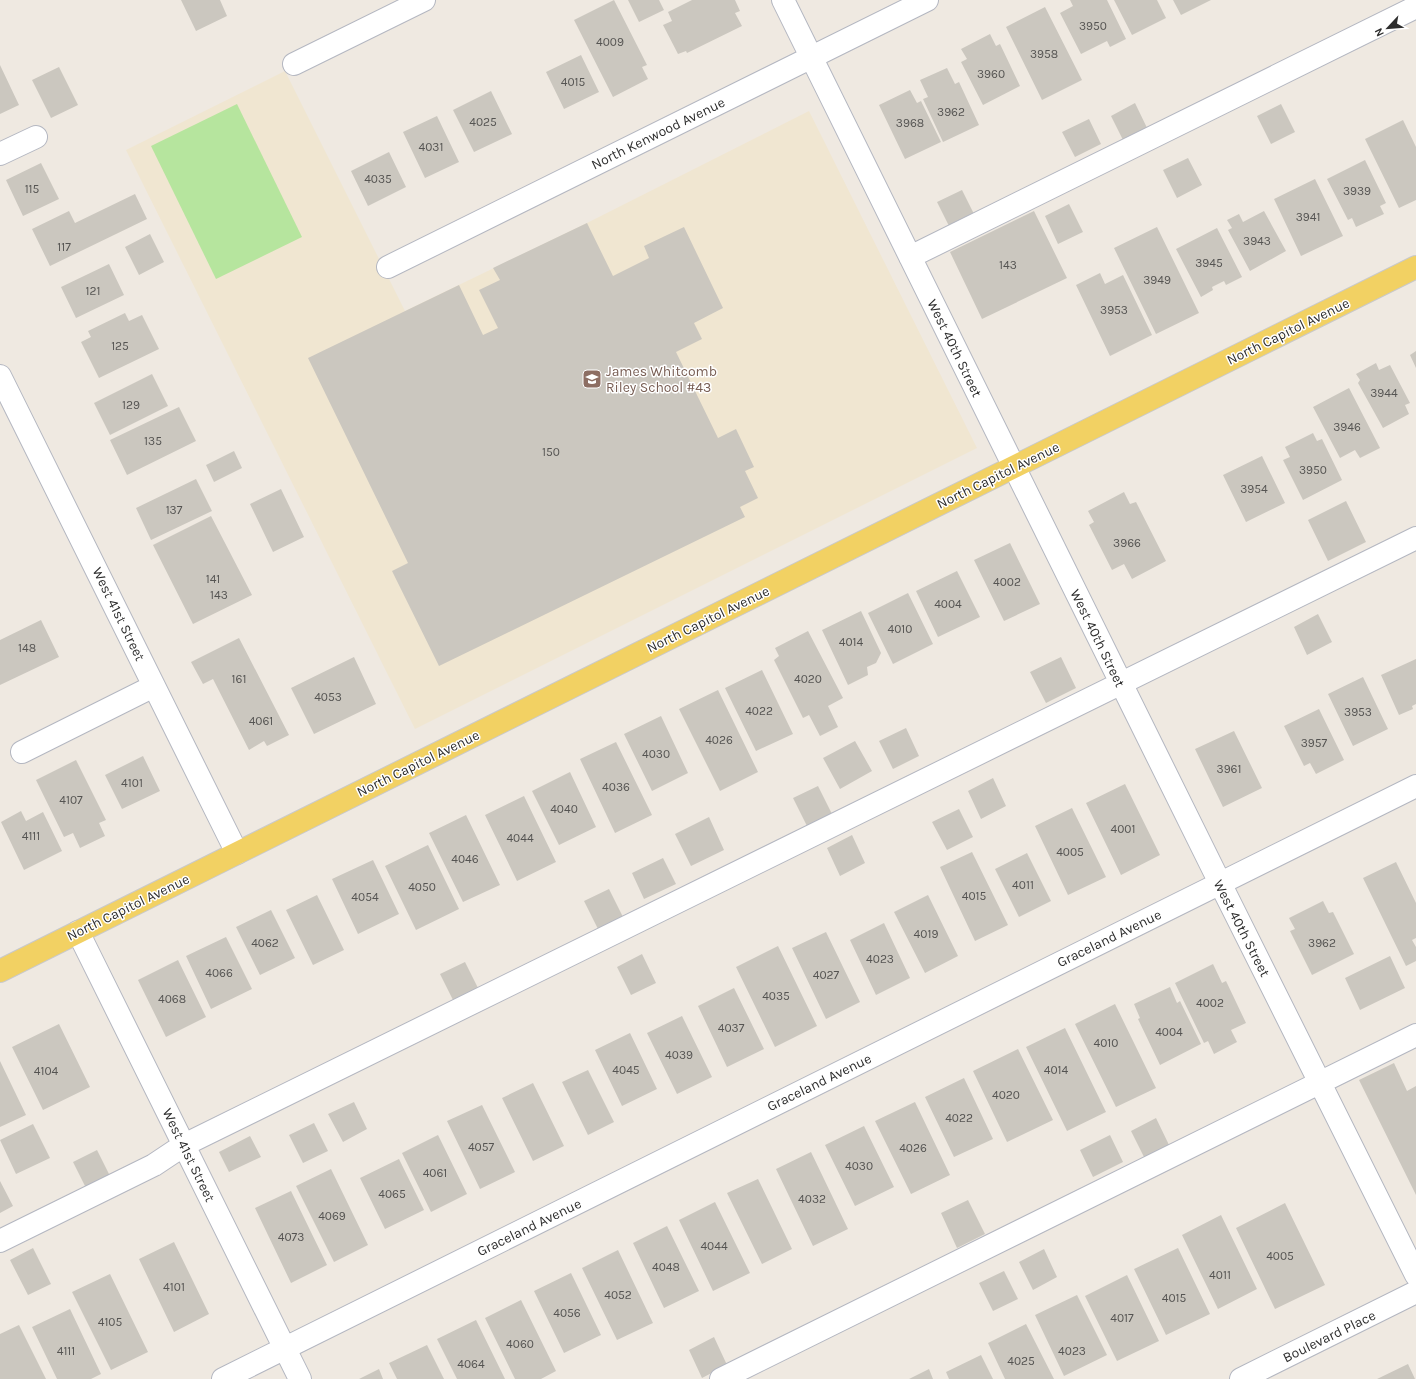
<svg xmlns="http://www.w3.org/2000/svg" width="1416" height="1379" viewBox="0 0 1416 1379" font-family="Karla,sans-serif">
	<style>
		.education { fill: #f0e6d1 }
		.green { fill: #b6e59e }
		.building { fill: #cbc7bf }
		.lines { fill: none; stroke-linecap: round; stroke-linejoin: round }
		.minor-casing { stroke: #b4b7c1; stroke-width: 24 }
		.major-casing { stroke: #c9c9c9; stroke-width: 24 }
		.minor { stroke: #fff; stroke-width: 22 }
		.major { stroke: #f2d163; stroke-width: 22 }
		.labels { text-anchor: middle; stroke-width: 3; stroke-linejoin: round; paint-order: stroke }
		.number-label { font-size: 12px; fill: #555452 }
		.street-label { font-size: 14px; fill: #2e2e2e; stroke: #fff }
		.education-label { font-size: 14px; fill: #785e54; stroke: #fff; text-anchor: start }
	</style>
	<rect width="100%" height="100%" fill="#efe9e1"/>
	<path class="education" d="M 285,71 L 405,311 L 587,223 L 809,111 L 977,448 L 415,729 L 126,150 Z"/>
	<path class="green" d="M 237,104 L 302,237 L 216,279 L 151,146 Z"/>
	<path class="building" d="M 181,0 L 220,0 L 227,16 L 196,31 Z
		M 614,0 L 647,65 L 642,67 L 648,79 L 613,97 L 574,20 Z
		M 628,0 L 659,0 L 664,10 L 639,22 Z
		M 692,0 L 735,0 L 740,11 L 735,13 L 742,26 L 687,53 L 686,51 L 678,54 L 663,25 L 672,21 L 668,12 Z
		M 1070,0 L 1107,0 L 1126,39 L 1110,47 L 1107,41 L 1081,54 L 1060,13 L 1073,6 Z
		M 1114,0 L 1157,0 L 1166,18 L 1132,35 Z
		M 1173,0 L 1211,0 L 1181,15 Z
		M 1045,7 L 1082,80 L 1042,100 L 1006,27 Z
		M 990,34 L 996,46 L 1000,44 L 1020,86 L 983,105 L 961,62 L 967,59 L 961,49 Z
		M 581,55 L 599,92 L 564,109 L 546,72 Z
		M 0,65 L 19,105 L 0,114 Z
		M 59,67 L 78,105 L 51,118 L 32,80 Z
		M 947,68 L 955,84 L 959,82 L 979,125 L 943,142 L 923,99 L 928,97 L 920,80 Z
		M 910,90 L 917,103 L 921,101 L 941,142 L 905,159 L 879,105 Z
		M 491,91 L 512,134 L 474,152 L 453,110 Z
		M 1135,103 L 1149,132 L 1125,144 L 1111,116 Z
		M 1281,104 L 1295,132 L 1271,144 L 1257,116 Z
		M 437,116 L 459,162 L 425,178 L 403,132 Z
		M 1089,119 L 1101,144 L 1075,157 L 1062,132 Z
		M 1403,120 L 1416,147 L 1416,200 L 1399,208 L 1365,139 Z
		M 389,152 L 406,187 L 368,206 L 351,171 Z
		M 1188,158 L 1202,185 L 1177,198 L 1163,170 Z
		M 1365,160 L 1386,203 L 1380,206 L 1384,214 L 1356,227 L 1352,218 L 1348,220 L 1327,179 Z
		M 41,163 L 59,199 L 23,216 L 6,180 Z
		M 1315,179 L 1343,236 L 1301,256 L 1274,199 Z
		M 962,190 L 976,218 L 951,230 L 937,202 Z
		M 135,194 L 147,219 L 50,266 L 32,229 L 69,211 L 75,223 Z
		M 1069,204 L 1083,232 L 1058,244 L 1045,216 Z
		M 1034,211 L 1067,278 L 982,319 L 950,252 Z
		M 1264,211 L 1286,251 L 1250,271 L 1228,230 L 1232,228 L 1227,220 L 1239,214 L 1243,222 Z
		M 587,223 L 613,276 L 649,258 L 644,246 L 684,227 L 723,308 L 694,323 L 702,339 L 676,352 L 718,438 L 736,429 L 754,467 L 745,471 L 758,498 L 740,507 L 745,517 L 439,666 L 392,571 L 408,563 L 308,358 L 459,285 L 483,335 L 498,328 L 479,290 L 500,280 L 493,268 Z
		M 1157,227 L 1199,313 L 1156,334 L 1114,248 Z
		M 1217,228 L 1242,277 L 1226,285 L 1224,281 L 1212,287 L 1213,290 L 1201,297 L 1176,249 Z
		M 150,234 L 164,262 L 139,275 L 125,247 Z
		M 109,264 L 124,295 L 76,318 L 61,287 Z
		M 1100,273 L 1105,284 L 1123,275 L 1152,335 L 1110,356 L 1076,285 Z
		M 125,313 L 129,321 L 142,315 L 159,349 L 99,378 L 81,342 L 91,337 L 88,331 Z
		M 1416,351 L 1416,368 L 1410,355 Z
		M 1376,363 L 1379,370 L 1390,365 L 1410,403 L 1405,405 L 1409,414 L 1383,428 L 1358,383 L 1360,380 L 1356,374 Z
		M 152,374 L 168,406 L 110,435 L 94,403 Z
		M 1349,388 L 1380,448 L 1360,458 L 1355,450 L 1340,458 L 1313,407 Z
		M 179,407 L 196,441 L 127,475 L 110,440 Z
		M 1313,433 L 1317,441 L 1322,439 L 1342,480 L 1303,500 L 1283,460 L 1290,457 L 1285,447 Z
		M 234,451 L 242,468 L 214,482 L 206,465 Z
		M 1262,456 L 1285,503 L 1246,522 L 1223,475 Z
		M 196,479 L 212,511 L 151,540 L 136,508 Z
		M 281,489 L 304,537 L 273,552 L 250,504 Z
		M 1124,492 L 1130,504 L 1136,502 L 1166,561 L 1132,579 L 1124,564 L 1112,570 L 1089,525 L 1094,522 L 1088,511 Z
		M 1346,501 L 1366,542 L 1328,561 L 1308,520 Z
		M 211,516 L 252,595 L 193,624 L 153,545 Z
		M 1010,543 L 1040,604 L 1004,621 L 974,560 Z
		M 957,571 L 980,617 L 938,637 L 916,591 Z
		M 908,593 L 933,644 L 893,664 L 868,613 Z
		M 861,611 L 881,653 L 876,663 L 867,667 L 868,675 L 848,685 L 822,630 Z
		M 1318,614 L 1332,642 L 1307,655 L 1294,627 Z
		M 41,620 L 59,657 L 0,685 L 0,640 Z
		M 808,631 L 843,698 L 828,706 L 838,727 L 820,736 L 809,715 L 803,718 L 774,660 L 779,656 L 775,648 Z
		M 239,638 L 289,735 L 267,746 L 264,741 L 249,750 L 213,679 L 203,684 L 191,662 Z
		M 354,657 L 376,704 L 314,734 L 291,688 Z
		M 1061,657 L 1076,688 L 1046,703 L 1030,672 Z
		M 1416,659 L 1416,704 L 1412,706 L 1413,709 L 1399,715 L 1381,675 Z
		M 762,670 L 793,734 L 756,751 L 725,688 Z
		M 1363,677 L 1388,729 L 1353,746 L 1328,694 Z
		M 718,690 L 758,772 L 720,791 L 679,709 Z
		M 1319,709 L 1344,760 L 1316,774 L 1310,763 L 1304,766 L 1284,726 Z
		M 661,716 L 688,773 L 652,791 L 624,734 Z
		M 906,728 L 919,756 L 893,769 L 879,741 Z
		M 1234,731 L 1262,788 L 1223,807 L 1195,749 Z
		M 855,741 L 872,771 L 840,789 L 823,758 Z
		M 616,742 L 652,815 L 615,833 L 580,759 Z
		M 143,756 L 160,791 L 122,809 L 105,775 Z
		M 76,760 L 106,820 L 99,823 L 105,836 L 80,848 L 73,833 L 64,837 L 36,780 Z
		M 570,772 L 596,827 L 559,845 L 532,791 Z
		M 993,778 L 1006,806 L 981,819 L 968,791 Z
		M 1125,784 L 1160,855 L 1121,875 L 1086,803 Z
		M 818,786 L 832,814 L 807,826 L 793,798 Z
		M 524,796 L 556,862 L 517,881 L 485,815 Z
		M 1072,808 L 1106,877 L 1068,895 L 1035,826 Z
		M 959,809 L 973,837 L 947,850 L 932,822 Z
		M 21,811 L 26,821 L 43,812 L 62,851 L 24,870 L 1,822 Z
		M 466,815 L 500,885 L 463,902 L 429,833 Z
		M 709,817 L 724,850 L 691,866 L 675,834 Z
		M 852,835 L 865,863 L 840,876 L 827,848 Z
		M 428,845 L 459,909 L 416,930 L 385,866 Z
		M 972,852 L 1008,925 L 975,941 L 940,867 Z
		M 1027,853 L 1051,901 L 1019,917 L 995,869 Z
		M 663,858 L 676,884 L 644,899 L 632,873 Z
		M 373,860 L 399,914 L 358,934 L 332,879 Z
		M 1396,862 L 1416,903 L 1416,938 L 1412,940 L 1416,947 L 1416,961 L 1406,966 L 1363,878 Z
		M 609,889 L 623,917 L 598,929 L 584,901 Z
		M 317,895 L 344,950 L 313,965 L 286,910 Z
		M 928,895 L 958,956 L 925,973 L 894,912 Z
		M 1323,901 L 1329,913 L 1333,912 L 1354,954 L 1312,975 L 1290,931 L 1295,929 L 1289,918 Z
		M 271,910 L 295,958 L 260,975 L 236,927 Z
		M 884,923 L 910,978 L 876,995 L 850,940 Z
		M 826,932 L 860,1002 L 826,1019 L 792,948 Z
		M 226,937 L 252,989 L 211,1009 L 186,956 Z
		M 778,946 L 817,1026 L 775,1047 L 736,967 Z
		M 642,954 L 656,983 L 631,995 L 617,967 Z
		M 1390,956 L 1405,988 L 1360,1010 L 1345,978 Z
		M 178,960 L 206,1017 L 166,1037 L 138,980 Z
		M 465,962 L 479,990 L 454,1002 L 440,974 Z
		M 1213,964 L 1222,983 L 1226,981 L 1246,1023 L 1231,1030 L 1237,1042 L 1214,1054 L 1208,1041 L 1204,1043 L 1175,983 Z
		M 1170,987 L 1177,1003 L 1180,1001 L 1201,1044 L 1160,1065 L 1138,1019 L 1140,1018 L 1134,1004 Z
		M 734,988 L 764,1049 L 727,1067 L 698,1006 Z
		M 1115,1004 L 1156,1088 L 1116,1107 L 1075,1024 Z
		M 682,1016 L 712,1077 L 677,1094 L 647,1033 Z
		M 59,1024 L 90,1087 L 43,1110 L 12,1047 Z
		M 1065,1028 L 1106,1112 L 1067,1131 L 1026,1047 Z
		M 630,1033 L 657,1089 L 622,1106 L 595,1050 Z
		M 1018,1049 L 1053,1120 L 1007,1142 L 973,1071 Z
		M 0,1061 L 26,1115 L 0,1127 Z
		M 1394,1063 L 1407,1091 L 1416,1086 L 1416,1195 L 1359,1080 Z
		M 588,1070 L 614,1122 L 588,1135 L 562,1082 Z
		M 964,1078 L 993,1139 L 954,1157 L 925,1097 Z
		M 533,1083 L 564,1146 L 533,1161 L 502,1098 Z
		M 354,1102 L 367,1129 L 343,1142 L 328,1114 Z
		M 915,1102 L 950,1175 L 911,1194 L 875,1121 Z
		M 482,1105 L 515,1172 L 480,1189 L 447,1121 Z
		M 1156,1118 L 1170,1147 L 1145,1159 L 1131,1131 Z
		M 314,1123 L 328,1151 L 303,1163 L 289,1135 Z
		M 33,1124 L 50,1158 L 16,1174 L 0,1140 Z
		M 864,1126 L 894,1187 L 855,1206 L 825,1145 Z
		M 438,1135 L 467,1194 L 431,1212 L 402,1153 Z
		M 1110,1135 L 1123,1162 L 1093,1177 L 1080,1150 Z
		M 250,1136 L 261,1157 L 229,1172 L 219,1152 Z
		M 97,1150 L 111,1178 L 87,1190 L 73,1162 Z
		M 811,1152 L 848,1229 L 813,1246 L 776,1169 Z
		M 399,1159 L 424,1210 L 385,1229 L 360,1178 Z
		M 331,1169 L 368,1245 L 334,1262 L 296,1186 Z
		M 758,1179 L 792,1249 L 762,1264 L 727,1193 Z
		M 0,1181 L 13,1206 L 0,1213 Z
		M 291,1191 L 327,1265 L 291,1283 L 255,1208 Z
		M 968,1200 L 985,1234 L 957,1248 L 941,1213 Z
		M 715,1202 L 750,1273 L 713,1291 L 679,1220 Z
		M 1285,1203 L 1325,1285 L 1275,1309 L 1236,1228 Z
		M 1221,1215 L 1257,1289 L 1218,1309 L 1182,1235 Z
		M 667,1226 L 699,1291 L 664,1308 L 633,1243 Z
		M 174,1242 L 209,1314 L 174,1332 L 139,1259 Z
		M 33,1248 L 51,1284 L 28,1295 L 10,1260 Z
		M 1178,1248 L 1210,1314 L 1166,1335 L 1134,1269 Z
		M 1044,1249 L 1057,1277 L 1033,1290 L 1019,1262 Z
		M 618,1250 L 653,1323 L 617,1340 L 582,1268 Z
		M 1004,1271 L 1018,1299 L 993,1311 L 979,1283 Z
		M 571,1273 L 601,1335 L 564,1353 L 534,1291 Z
		M 110,1274 L 148,1352 L 111,1370 L 72,1292 Z
		M 1127,1275 L 1159,1341 L 1117,1361 L 1085,1296 Z
		M 1077,1295 L 1107,1355 L 1064,1376 L 1035,1315 Z
		M 521,1300 L 556,1371 L 541,1379 L 515,1379 L 485,1318 Z
		M 70,1309 L 101,1374 L 91,1379 L 57,1379 L 32,1327 Z
		M 476,1320 L 505,1379 L 457,1379 L 437,1339 Z
		M 1026,1324 L 1054,1379 L 1005,1379 L 988,1343 Z
		M 19,1325 L 46,1379 L 0,1379 L 0,1334 Z
		M 714,1337 L 727,1365 L 702,1378 L 689,1350 Z
		M 427,1345 L 444,1379 L 397,1379 L 389,1363 Z
		M 981,1355 L 993,1379 L 949,1379 L 946,1372 Z
		M 1408,1364 L 1415,1379 L 1377,1379 Z
		M 379,1369 L 383,1379 L 359,1379 Z
		M 929,1369 L 933,1379 L 909,1379 Z"/>
	<g class="lines">
		<g class="minor-casing">
			<path id="minor" d="M 783,0 L 1220,883 L 1416,1275
				M 294,64 L 424,0
				M 0,154 L 36,137
				M 910,257 L 1416,7
				M 388,267 L 927,0
				M 0,376 L 237,853
				M 22,752 L 154,686
				M 78,932 L 300,1379
				M 0,1241 L 154,1165 L 184,1145 L 1416,538
				M 223,1379 L 1416,786
				M 721,1379 L 1416,1035
				M 1241,1379 L 1416,1292"/>
		</g>
		<g class="major-casing">
			<path id="major" d="M 0,971 L 1416,267"/>
		</g>
		<use href="#minor" class="minor"/>
		<use href="#major" class="major"/>
	</g>
	<defs>
		<g id="school-square" transform="scale(1)"><rect x="-9" y="-9" width="18" height="18" rx="4" fill="#8d6e63" stroke="#fff"/><path d="M0-5L7-2L0 1L-7-2ZM-4 1L0 2.5L4 1V4Q0 6-4 4Z" fill="#fff"/></g>
	</defs>
	<g fill-rule="evenodd">
		<use href="#school-square" x="592" y="379"/>
	</g>
	<g class="labels">
		<g class="number-label">
			<text x="1093" y="30">3950</text>
			<text x="610" y="46">4009</text>
			<text x="1044" y="58">3958</text>
			<text x="991" y="78">3960</text>
			<text x="573" y="86">4015</text>
			<text x="951" y="116">3962</text>
			<text x="483" y="126">4025</text>
			<text x="910" y="127">3968</text>
			<text x="431" y="151">4031</text>
			<text x="378" y="183">4035</text>
			<text x="32" y="193">115</text>
			<text x="1357" y="195">3939</text>
			<text x="1308" y="221">3941</text>
			<text x="1257" y="245">3943</text>
			<text x="64" y="251">117</text>
			<text x="1209" y="267">3945</text>
			<text x="1008" y="269">143</text>
			<text x="1157" y="284">3949</text>
			<text x="93" y="295">121</text>
			<text x="1114" y="314">3953</text>
			<text x="120" y="350">125</text>
			<text x="1384" y="397">3944</text>
			<text x="131" y="409">129</text>
			<text x="1347" y="431">3946</text>
			<text x="153" y="445">135</text>
			<text x="551" y="456">150</text>
			<text x="1313" y="474">3950</text>
			<text x="1254" y="493">3954</text>
			<text x="174" y="514">137</text>
			<text x="1127" y="547">3966</text>
			<text x="213" y="583">141</text>
			<text x="1007" y="586">4002</text>
			<text x="219" y="599">143</text>
			<text x="948" y="608">4004</text>
			<text x="900" y="633">4010</text>
			<text x="851" y="646">4014</text>
			<text x="27" y="652">148</text>
			<text x="239" y="683">161</text>
			<text x="808" y="683">4020</text>
			<text x="328" y="701">4053</text>
			<text x="759" y="715">4022</text>
			<text x="1358" y="716">3953</text>
			<text x="261" y="725">4061</text>
			<text x="719" y="744">4026</text>
			<text x="1314" y="747">3957</text>
			<text x="656" y="758">4030</text>
			<text x="1229" y="773">3961</text>
			<text x="132" y="787">4101</text>
			<text x="616" y="791">4036</text>
			<text x="71" y="804">4107</text>
			<text x="564" y="813">4040</text>
			<text x="1123" y="833">4001</text>
			<text x="31" y="840">4111</text>
			<text x="520" y="842">4044</text>
			<text x="1070" y="856">4005</text>
			<text x="465" y="863">4046</text>
			<text x="1023" y="889">4011</text>
			<text x="422" y="891">4050</text>
			<text x="974" y="900">4015</text>
			<text x="365" y="901">4054</text>
			<text x="926" y="938">4019</text>
			<text x="265" y="947">4062</text>
			<text x="1322" y="947">3962</text>
			<text x="880" y="963">4023</text>
			<text x="219" y="977">4066</text>
			<text x="826" y="979">4027</text>
			<text x="776" y="1000">4035</text>
			<text x="172" y="1003">4068</text>
			<text x="1210" y="1007">4002</text>
			<text x="731" y="1032">4037</text>
			<text x="1169" y="1036">4004</text>
			<text x="1106" y="1047">4010</text>
			<text x="679" y="1059">4039</text>
			<text x="626" y="1074">4045</text>
			<text x="1056" y="1074">4014</text>
			<text x="46" y="1075">4104</text>
			<text x="1006" y="1099">4020</text>
			<text x="959" y="1122">4022</text>
			<text x="481" y="1151">4057</text>
			<text x="913" y="1152">4026</text>
			<text x="859" y="1170">4030</text>
			<text x="435" y="1177">4061</text>
			<text x="392" y="1198">4065</text>
			<text x="812" y="1203">4032</text>
			<text x="332" y="1220">4069</text>
			<text x="291" y="1241">4073</text>
			<text x="714" y="1250">4044</text>
			<text x="1280" y="1260">4005</text>
			<text x="666" y="1271">4048</text>
			<text x="1220" y="1279">4011</text>
			<text x="174" y="1291">4101</text>
			<text x="618" y="1299">4052</text>
			<text x="1174" y="1302">4015</text>
			<text x="567" y="1317">4056</text>
			<text x="1122" y="1322">4017</text>
			<text x="110" y="1326">4105</text>
			<text x="520" y="1348">4060</text>
			<text x="66" y="1355">4111</text>
			<text x="1072" y="1355">4023</text>
			<text x="1021" y="1365">4025</text>
			<text x="471" y="1368">4064</text>
		</g>
		<g class="street-label">
			<text transform="translate(658 133) rotate(-26)" y="5">North Kenwood Avenue</text>
			<text transform="translate(1288 331) rotate(-26)" y="5">North Capitol Avenue</text>
			<text transform="translate(955 348) rotate(64)" y="5">West 40th Street</text>
			<text transform="translate(998 475) rotate(-26)" y="5">North Capitol Avenue</text>
			<text transform="translate(119 614) rotate(64)" y="5">West 41st Street</text>
			<text transform="translate(708 619) rotate(-26)" y="5">North Capitol Avenue</text>
			<text transform="translate(1098 638) rotate(64)" y="5">West 40th Street</text>
			<text transform="translate(418 763) rotate(-26)" y="5">North Capitol Avenue</text>
			<text transform="translate(128 907) rotate(-26)" y="5">North Capitol Avenue</text>
			<text transform="translate(1242 928) rotate(63)" y="5">West 40th Street</text>
			<text transform="translate(1109 938) rotate(-26)" y="5">Graceland Avenue</text>
			<text transform="translate(819 1082) rotate(-26)" y="5">Graceland Avenue</text>
			<text transform="translate(189 1155) rotate(64)" y="5">West 41st Street</text>
			<text transform="translate(529 1227) rotate(-26)" y="5">Graceland Avenue</text>
			<text transform="translate(1329 1336) rotate(-26)" y="5">Boulevard Place</text>
		</g>
		<g class="education-label">
			<text x="606" y="376">James Whitcomb<tspan x="606" dy="16">Riley School #43</tspan></text>
		</g>
	</g>
	<g transform="translate(1388 28) rotate(244)" stroke="#ffffff" stroke-width="3" paint-order="stroke">
	<path d="M0-3L7 15L0 10L-7 15Z" fill="#2e2e2e"/>
	<text y="-6" font-size="11" font-weight="bold" text-anchor="middle" fill="#2e2e2e">N</text>
	</g>
</svg>
